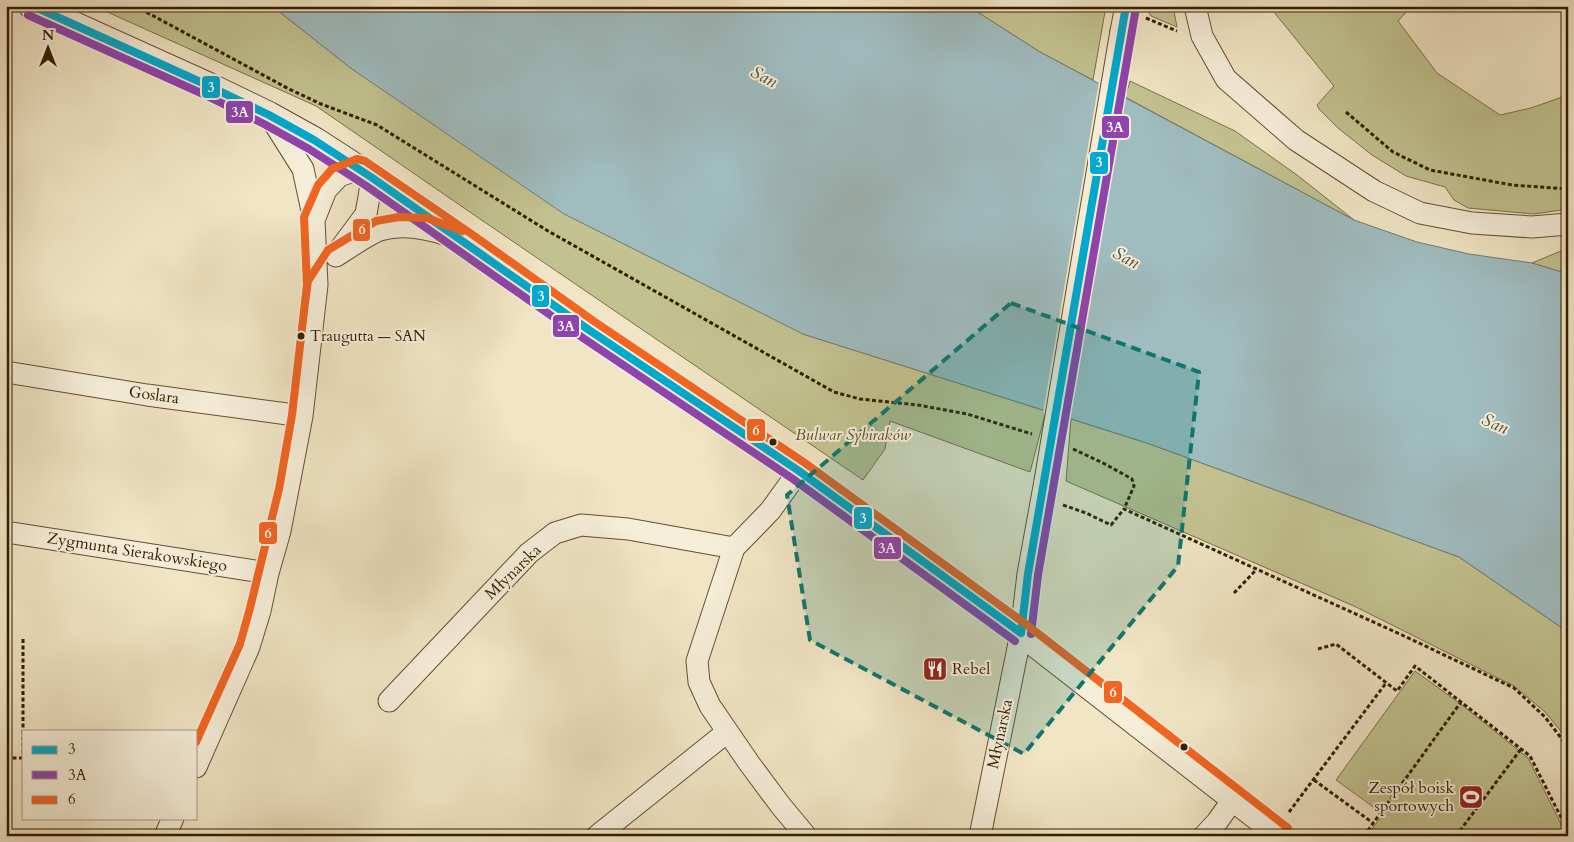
<svg xmlns="http://www.w3.org/2000/svg" width="1574" height="842" font-family="Cardo,serif">
<style>
.green{fill:#c2c290;stroke:#7a7048}
.water{fill:#9fbcbf;stroke:#737c73}
.pier{fill:#f1e5c5}
.lines{fill:none;stroke-linecap:round;stroke-linejoin:round}
.minor-casing{stroke:#624f32;stroke-width:23}
.tertiary-casing{stroke:#624f32;stroke-width:28}
.path{stroke:#321d01;stroke-width:3;stroke-dasharray:4 2.5;stroke-linecap:butt}
.minor{stroke:#f6eed9;stroke-width:21}
.tertiary{stroke:#f6eed9;stroke-width:26}
.minor-bridge-casing{stroke:#624f32;stroke-width:23;stroke-linecap:butt}
.minor-bridge{stroke:#f6eed9;stroke-width:21}
.bus-1-casing{stroke:#f6eed9;stroke-width:11}
.bus-2-casing{stroke:#f6eed9;stroke-width:11}
.bus-3-casing{stroke:#f6eed9;stroke-width:11}
.bus-1{stroke:#00a9ce;stroke-width:8}
.bus-2{stroke:#8e44ad;stroke-width:8}
.bus-3{stroke:#f26522;stroke-width:8}
.marked{fill:#0f766e;fill-opacity:0.2;stroke:#0f766e;stroke-width:4;stroke-dasharray:10 6;stroke-linejoin:round}
.bus-dot{fill:#321d01;stroke:#f6eed9;stroke-width:2}
.labels{text-anchor:middle;dominant-baseline:central;stroke-width:4;stroke-linejoin:round;paint-order:stroke}
.bus-label{font-size:15px;fill:#321d01;stroke:#f6eed9;text-anchor:start}
.street-label{font-size:16px;fill:#321d01;stroke:#f6eed9}
.park-label{font-size:16px;font-style:italic;fill:#5d4f2c;stroke:#f6eed9}
.poi-label{font-size:16px;fill:#321d01;stroke:#f6eed9;text-anchor:start}
.water-label{font-size:18px;font-style:italic;fill:#534d3a;stroke:#f6eed9}
.line-badge{stroke:#f6eed9;stroke-width:2}
.badge-label{font-size:14px;text-anchor:middle;font-weight:bold;fill:#fff}
</style>
<rect width="100%" height="100%" fill="#f1e5c5"/>
<filter id="stains"><feTurbulence type="fractalNoise" baseFrequency=".004" numOctaves="4"/><feColorMatrix values="0 0 0 0 .2 0 0 0 0 .09 0 0 0 0 .02 0 0 0 .5 -.17"/></filter>
<radialGradient id="worn" r=".72"><stop offset=".6" stop-color="#630" stop-opacity="0"/><stop offset="1" stop-color="#630" stop-opacity=".3"/></radialGradient>
<path class="green" d="M94,6H272L352,69L803,334L1046,411L1030,472L890,421L885,449L863,480L480,219L316,106Z
M968,6H1106L1093,80L1040,52Z
M1145,6H1173L1177,27L1151,16Z
M1269,6H1412L1398,21L1437,73L1500,115L1531,108L1568,95V209L1534,214L1468,208L1454,200L1445,187L1406,176L1372,155L1338,128L1319,109L1317,105L1334,86Z
M1130,81L1235,131L1297,175L1354,220L1125,97Z
M1568,248V274L1532,263Z
M1071,419L1147,443L1459,557L1568,632V740L1545,712L1514,686L1356,607L1066,481Z
M1415,671L1462,705L1528,758L1567,836H1367L1383,814L1336,780Z"/>
<path class="water" d="M272,6H968L1040,52L1354,220L1417,242L1469,254L1532,263L1568,274V632L1459,557L1147,443L803,334L564,214L352,69Z"/>
<path class="pier" d="M1099,81L1124,94L1068,420L1043,413Z"/>
<g class="lines">
<defs>
<path id="minor" d="M1195,6L1202,36L1226,79L1296,140L1374,191L1420,213L1472,223L1532,227L1568,224
M1121,31L1126,6
M314,220L326,190L339,176L359,169
M340,249L366,214L370,191L371,177
M336,256C347,249 369,234 380,230C403,223 426,228 447,235
M6,372L147,395L302,416
M799,471L770,511L734,548L697,661L699,682L710,706L749,763L781,806L806,836
M6,532L268,573
M389,701L529,553L555,533L581,525L628,529L734,548
M196,767L249,647L260,611L268,573L280,531L302,416L317,285L314,220L303,169L269,115
M165,836L173,818
M597,836L727,732
M980,836L1021,633L1028,574L1045,481
M1204,836L1217,822L1234,798"/>
<path id="tertiary" d="M32,6L207,85L269,115L314,140L371,177L589,330L799,471L1021,633L1282,836"/>
</defs>
<use href="#minor" class="minor-casing"/>
<use href="#tertiary" class="tertiary-casing"/>
<path class="path" d="M135,6L289,89L321,104L377,125L548,231L834,392L860,399L918,405L967,414L1032,434
M1146,18L1177,31
M1346,112L1393,152L1430,170L1512,185L1568,189
M1073,449L1103,463L1132,479L1134,486L1124,509
M1063,505L1086,513L1111,525L1124,509L1402,635L1514,688L1545,717L1568,747
M1234,593L1256,570
M23,639V758
M1318,649L1336,644L1397,691L1415,666L1530,756L1568,831
M6,758H23
M1314,780L1373,823
M1289,812L1386,683
M1364,836L1461,702
M1456,836L1521,749"/>
<use href="#minor" class="minor"/>
<use href="#tertiary" class="tertiary"/>
<defs>
<path id="minor-bridge" d="M1045,481L1121,31"/>
</defs>
<use href="#minor-bridge" class="minor-bridge-casing"/>
<use href="#minor-bridge" class="minor-bridge"/>
<defs>
<path id="bus-1" d="M33,6L207,85L269,115L314,140L371,177L589,330L799,471L1021,633
M1021,633L1028,574L1126,6"/>
<path id="bus-2" d="M28,15L203,94L264,124L309,149L365,185L583,338L793,479L1015,641
M1031,634L1038,575L1136,8"/>
<path id="bus-3" d="M304,310L308,281L328,250L376,221L399,217L427,218L462,231
M196,742L240,644L250,608L279,489L292,415L307,285L304,217L318,185L332,169L357,159L365,161L473,235L595,322L805,463L1027,625L1288,828"/>
</defs>
<use href="#bus-1" class="bus-1-casing"/>
<use href="#bus-2" class="bus-2-casing"/>
<use href="#bus-3" class="bus-3-casing"/>
<use href="#bus-1" class="bus-1"/>
<use href="#bus-2" class="bus-2"/>
<use href="#bus-3" class="bus-3"/>
</g>
<path class="marked" d="M1011,303L1199,372L1178,566L1024,754L810,640L787,495Z"/>
<defs>
<symbol id="restaurant-square" viewBox="-11 -11 22 22"><rect x="-9" y="-9" width="18" height="18" rx="4" fill="#8f2418" stroke="#f6eed9"/><path d="M-5-6h1v4h1v-4h1v4h1v-4h1v5L-1.5 .5V6h-2V.5L-5-1ZM5-6V6H3V1.5H1.5Q1.5-4 5-6Z" fill="#fff"/></symbol>
<symbol id="stadium-square" viewBox="-11 -11 22 22"><rect x="-9" y="-9" width="18" height="18" rx="4" fill="#8f2418" stroke="#f6eed9"/><path d="M0-5a6.5 5 0 1 0 0 10a6.5 5 0 1 0 0-10ZM-3.5-1.8h7v3.6h-7Z" fill="#fff"/></symbol>
</defs>
<g fill-rule="evenodd">
<use href="#restaurant-square" x="921" y="655" width="28" height="28"/>
<use href="#stadium-square" x="1457" y="783" width="28" height="28"/>
</g>
<g class="bus-dot">
<circle cx="301" cy="336" r="4.5"/>
<circle cx="773" cy="442" r="4.5"/>
<circle cx="1184" cy="747" r="4.5"/>
</g>
<g class="labels">
<g class="bus-label">
<text x="310" y="336">Traugutta — SAN</text>
</g>
<g class="street-label">
<text transform="translate(154 395) rotate(8)">Goslara</text>
<text transform="translate(137 552) rotate(9)">Zygmunta Sierakowskiego</text>
<text transform="translate(513 572) rotate(-44)">Młynarska</text>
<text transform="translate(1000 734) rotate(-78)">Młynarska</text>
</g>
<g class="park-label">
<text x="853" y="435">Bulwar Sybiraków</text>
</g>
<g class="poi-label">
<text x="952" y="669">Rebel</text>
<text x="1454" y="788" text-anchor="end">Zespół boisk<tspan x="1454" dy="18">sportowych</tspan></text>
</g>
<g class="water-label">
<text transform="translate(764 77) rotate(27)">San</text>
<text transform="translate(1126 258) rotate(27)">San</text>
<text transform="translate(1495 424) rotate(23)">San</text>
</g>
</g>
<g class="line-badge">
<rect x="201" y="75" width="20" height="24" rx="5" fill="#00a9ce"/>
<rect x="225" y="100" width="29" height="24" rx="5" fill="#8e44ad"/>
<rect x="1101" y="115" width="29" height="24" rx="5" fill="#8e44ad"/>
<rect x="1089" y="151" width="20" height="24" rx="5" fill="#00a9ce"/>
<rect x="352" y="218" width="19" height="24" rx="5" fill="#f26522"/>
<rect x="531" y="284" width="19" height="24" rx="5" fill="#00a9ce"/>
<rect x="552" y="314" width="28" height="24" rx="5" fill="#8e44ad"/>
<rect x="746" y="418" width="20" height="24" rx="5" fill="#f26522"/>
<rect x="853" y="506" width="20" height="24" rx="5" fill="#00a9ce"/>
<rect x="258" y="521" width="20" height="24" rx="5" fill="#f26522"/>
<rect x="873" y="536" width="29" height="24" rx="5" fill="#8e44ad"/>
<rect x="1103" y="680" width="20" height="24" rx="5" fill="#f26522"/>
</g>
<g class="badge-label">
<text x="211" y="92">3</text>
<text x="240" y="117">3A</text>
<text x="1115" y="132">3A</text>
<text x="1099" y="167">3</text>
<text x="362" y="234">6</text>
<text x="541" y="301">3</text>
<text x="566" y="331">3A</text>
<text x="756" y="435">6</text>
<text x="863" y="523">3</text>
<text x="268" y="538">6</text>
<text x="887" y="553">3A</text>
<text x="1113" y="697">6</text>
</g>
<rect width="1574" height="842" fill="none" stroke="#f1e5c5" stroke-width="25"/>
<rect x="8" y="8" width="1559" height="827" fill="none" stroke="#321d01" stroke-width="2.5"/>
<rect x="12" y="12" width="1549" height="817" fill="none" stroke="#321d01"/>
<rect x="22" y="730" width="175" height="90" fill="#f6eed9" stroke="#a89a83"/>
<rect x="32" y="746" width="25" height="8" fill="#00a9ce" stroke="#a89a83"/>
<text x="68" y="754" font-size="15" fill="#321d01">3</text>
<rect x="32" y="771" width="25" height="8" fill="#8e44ad" stroke="#a89a83"/>
<text x="68" y="780" font-size="15" fill="#321d01">3A</text>
<rect x="32" y="796" width="25" height="8" fill="#f26522" stroke="#a89a83"/>
<text x="68" y="804" font-size="15" fill="#321d01">6</text>
<g transform="translate(48 48)" stroke="#f6eed9" stroke-width="4" paint-order="stroke">
<path d="M0-4L9 19L0 12L-9 19Z" fill="#321d01"/>
<text y="-8" font-size="14" font-weight="bold" text-anchor="middle" fill="#321d01">N</text>
</g>
<rect width="100%" height="100%" filter="url(#stains)"/>
<rect width="100%" height="100%" fill="url(#worn)"/>
</svg>
